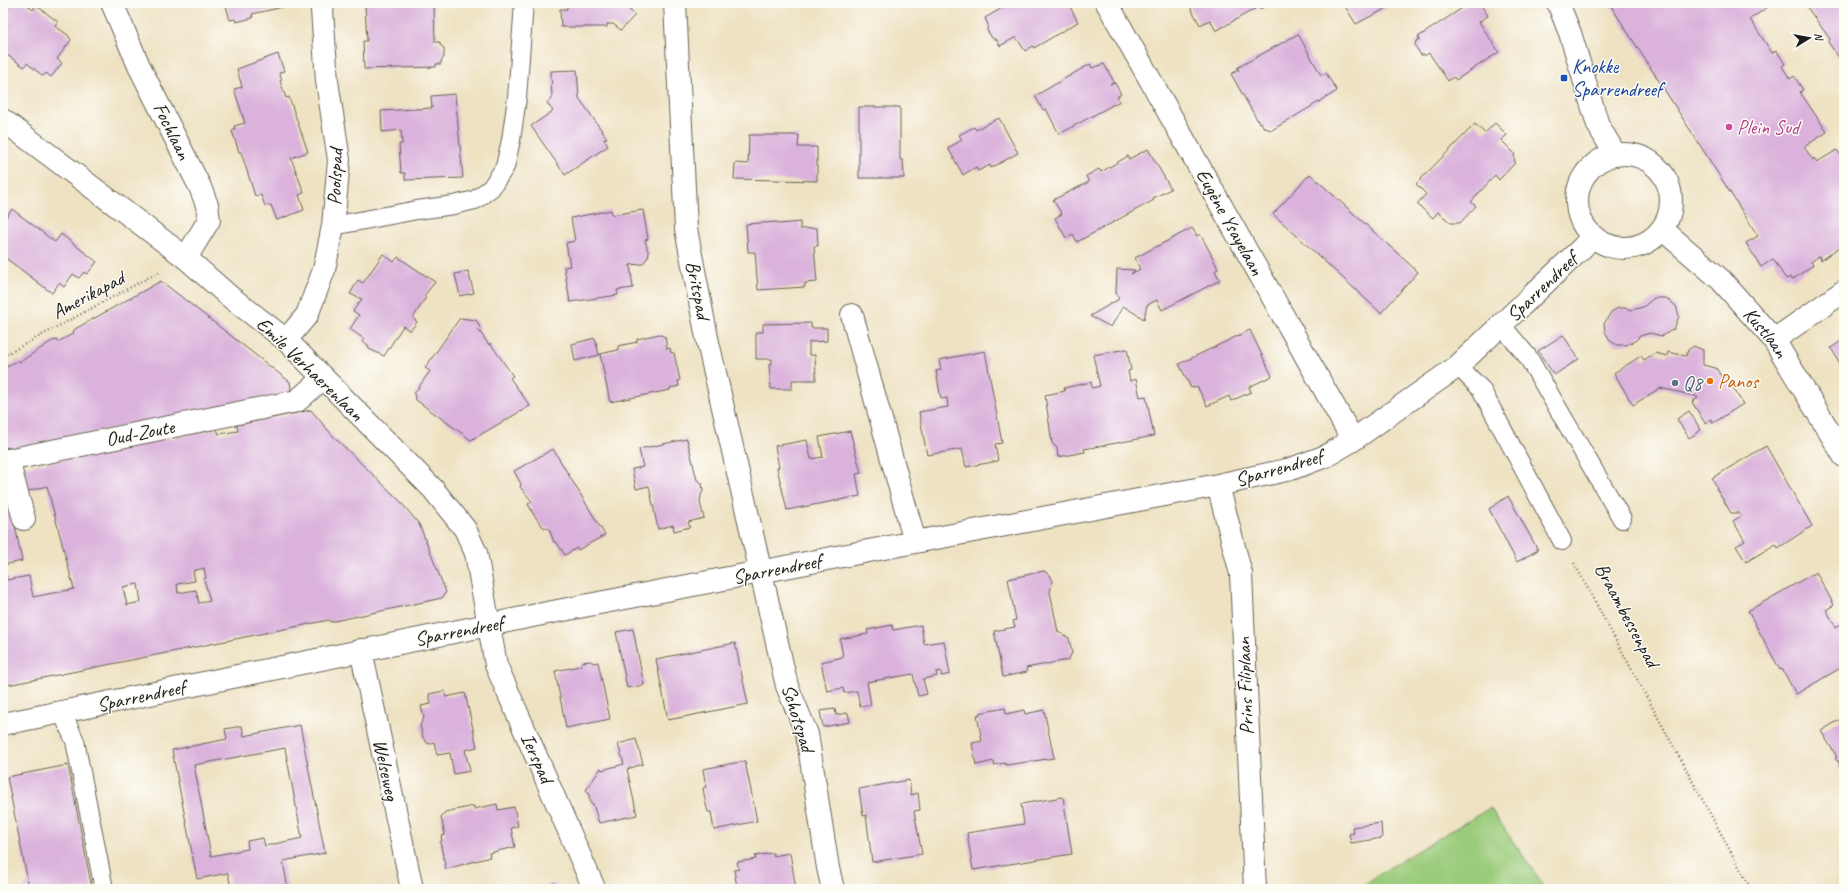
<svg xmlns="http://www.w3.org/2000/svg" width="1847" height="892" font-family="Caveat,sans-serif">
<style>
.green{fill:#9bcc7b;stroke:#5c744c}
.building{fill:#dab2dc;fill-rule:evenodd}
.lines{fill:none;stroke-linecap:round;stroke-linejoin:round}
.service-casing{stroke:#666156;stroke-width:20}
.minor-casing{stroke:#666156;stroke-width:24}
.tertiary-casing{stroke:#666156;stroke-width:24}
.path{stroke:#666156;stroke-width:2.5;stroke-dasharray:1 3;stroke-linecap:butt}
.service{stroke:#fff;stroke-width:18}
.minor{stroke:#fff;stroke-width:22}
.tertiary{stroke:#fff;stroke-width:22}
.transit-dot{fill:#1a4fb4;stroke:#fdfcf7;stroke-width:1.5}
.hotel-dot{fill:#d1479c;stroke:#fdfcf7;stroke-width:1.5}
.food-dot{fill:#e8710a;stroke:#fdfcf7;stroke-width:1.5}
.service-dot{fill:#5c6f8a;stroke:#fdfcf7;stroke-width:1.5}
.labels{text-anchor:middle;dominant-baseline:central;stroke-width:3;stroke-linejoin:round;paint-order:stroke}
.transit-label{font-size:20px;fill:#164399;stroke:#fdfcf7;text-anchor:start}
.hotel-label{font-size:20px;fill:#b23c85;stroke:#fdfcf7;text-anchor:start}
.street-label{font-size:20px;fill:#1c1c1c;stroke:#fdfcf7}
.food-label{font-size:20px;fill:#c56008;stroke:#fdfcf7;text-anchor:start}
.service-label{font-size:20px;fill:#4e5e75;stroke:#fdfcf7;text-anchor:start}
</style>
<rect width="100%" height="100%" fill="#fdfcf7"/>
<filter id="ink" filterUnits="userSpaceOnUse"><feTurbulence type="fractalNoise" baseFrequency=".025" numOctaves="2"/><feDisplacementMap in="SourceGraphic" scale="8" xChannelSelector="R" yChannelSelector="G"/><feConvolveMatrix kernelMatrix="1 2 1 2 8 2 1 2 1" color-interpolation-filters="sRGB"/></filter>
<filter id="wash" filterUnits="userSpaceOnUse"><feTurbulence type="fractalNoise" baseFrequency=".012" numOctaves="4" result="noise"/><feDisplacementMap in="SourceGraphic" scale="16" xChannelSelector="R" yChannelSelector="G"/><feGaussianBlur stdDeviation="0.9" result="paint"/><feColorMatrix in="noise" values="0 0 0 0 0 0 0 0 0 0 0 0 0 0 0 0 0 1.4 0 .05"/><feComposite in="paint" operator="in"/></filter>
<g filter="url(#wash)">
<rect width="100%" height="100%" fill="#eee2c2"/>
<path class="green" d="M1490,808L1546,889H1357L1398,862Z"/>
<g id="blocks">
<path class="building" d="M12,3H25L33,10L36,5L58,22L55,26L68,35L71,40L57,59L62,63L51,77L46,73L43,76L27,63L24,67L3,52L5,47L3,46V14Z
M231,3H295L296,4L252,14L253,18L236,22L235,19L230,20L226,6L231,5Z
M363,3H434L435,42H440V45L444,48V57L441,61V64H436V67L364,69L363,41H367L365,5H363Z
M628,3V9L635,15L621,30L613,24H607V27H561L560,9H567V4Z
M787,3H821V4L787,5Z
M1011,3H1068L1078,22L1034,48L1033,46L1025,51L1016,37L1000,46L997,40L992,38L987,30L988,25L985,18Z
M1188,3H1267L1268,5L1260,9L1258,7L1216,31L1210,20L1200,25Z
M1343,3H1390L1387,8L1356,24Z
M1470,3H1480L1488,16L1479,22L1499,52L1456,80L1454,77L1448,81L1429,53L1426,55H1421L1415,46L1416,41L1420,39L1418,37Z
M1609,3H1774L1750,19L1772,53L1776,50L1785,64L1782,66L1790,79L1794,76L1803,90L1800,92L1827,132L1804,147L1813,160L1814,158L1817,162L1837,150L1844,160V244L1821,260L1819,256L1811,262L1813,265L1792,280L1790,277L1786,279L1773,259L1761,267L1746,243L1758,236Z
M1804,3H1844V65L1828,42L1830,39Z
M1298,34L1321,75L1326,73L1337,91L1272,130L1264,128L1261,122L1259,123L1231,74L1239,70L1237,68Z
M278,54L284,71L279,73L282,80L280,81L286,98L289,97L308,152L291,158L304,193L299,195L304,210L277,220L271,205L265,206L261,195L255,196L241,152H239L232,131L235,130L234,126L245,123L234,89L242,87L237,69Z
M1090,64L1092,68L1104,64L1114,82L1110,84L1115,83L1121,94L1117,97L1120,101L1059,134L1046,109L1043,110L1035,96Z
M577,70L579,98L607,138L604,139L608,146L565,175L531,126L553,111L547,103L552,99L551,71Z
M455,94L463,178L405,180V173H401L399,144H402L401,130L382,132L381,111L432,108L431,96Z
M859,107H900V160H903L904,178H859Z
M999,118L1018,153L991,168L990,165L978,171L976,167L963,175L948,148L962,140L959,135L974,127L976,130Z
M1495,123L1507,135L1501,140L1514,153L1515,163L1499,180L1495,175L1471,202L1476,206L1460,223H1451L1438,212L1433,218L1417,204L1426,194L1416,184L1475,124L1485,133Z
M749,135H799L798,147H817V181L734,179L735,163L748,164Z
M1148,149L1171,189L1153,198L1154,200L1077,242L1073,234L1066,238L1055,218L1062,214L1053,200L1089,182L1086,176L1099,169L1101,172L1128,156L1129,159Z
M1310,174L1418,272L1381,313L1273,214Z
M12,209L55,242L61,234L97,262L87,274L84,272L79,278L73,274L64,287L59,283L52,293L3,256V221Z
M611,210L612,215L643,210L648,239L645,240L649,255L643,264L630,265L633,288L617,290L618,295L570,302L564,267L570,266L566,243L575,241L571,218Z
M778,222V224L800,222V229L817,228L818,246H814L817,282L805,283V287L758,290L755,252H748L746,224Z
M1192,228L1197,236L1200,234L1210,252L1218,269L1215,271L1220,280L1162,310L1157,300L1147,305L1144,319L1123,306L1111,327L1090,316L1119,299L1116,293L1117,269L1135,270L1131,274L1140,269L1135,258Z
M383,254L394,262L398,257L435,282L424,296L426,297L413,318L417,322L410,331L403,326L384,356L369,349L368,345L362,341L364,339L350,329L359,315L353,311L362,299L350,294L358,280L363,283Z
M468,271L474,293L460,296L455,274Z
M161,281L290,382L291,389L289,393L15,448L3,447V369L19,360L20,362L52,341L57,340L58,342L74,333L73,331L75,329Z
M1654,298H1666L1676,306L1679,316L1674,329L1662,336L1650,333L1640,336L1635,341L1626,345H1617L1609,340L1605,331L1604,324L1611,312L1618,308H1625L1632,310L1643,307Z
M460,318L476,320L480,327L478,329L489,345L490,343L513,376L510,378L530,406L471,440L416,400L414,394L430,371L425,368Z
M811,323V328H827V341L809,342V355H815L816,380H792V389H771L769,364L772,365V359H756V332H763V324Z
M1250,330L1272,376L1249,387L1251,392L1231,401L1229,396L1207,406L1197,386L1191,388L1179,364Z
M659,334L665,337L667,349L670,348L671,353H674L680,380L678,381L679,386L670,388V390L610,402L600,354L618,350V346L637,342V339Z
M1563,335L1579,359L1554,375L1538,351Z
M595,338L599,355L575,361L572,344Z
M1844,339V370L1831,348Z
M1694,346L1703,350V365L1716,368L1723,379L1726,376L1743,404L1713,423L1711,419L1705,423L1692,402L1698,398L1696,396L1660,388L1633,405L1614,373L1641,356L1644,360L1655,353L1667,356L1668,352L1686,356L1688,350Z
M1127,349L1131,370L1128,371L1130,381L1136,379L1140,397L1146,396L1154,436L1084,449L1085,452L1058,457L1057,448L1052,443L1045,395L1065,391L1064,388L1091,382L1092,388L1100,386L1093,355Z
M985,351L1002,443L995,444L998,461L966,467L962,449L927,455L919,412L948,407L947,398L941,399L936,371L941,370L939,360Z
M311,410L333,436L400,501L419,524L446,592L442,598L330,622L329,620L3,686V574H6L7,580L29,576L33,597L74,589L47,486L25,492L20,468L217,429L219,434L238,431L237,425ZM204,568L206,578L204,579L210,601L199,603L196,590L178,593L177,584L195,581L193,571ZM138,584L141,602L127,605L123,587Z
M1689,411L1701,430L1689,438L1677,419Z
M850,431L861,473L856,474L860,496L787,510L777,468L779,467L775,446L807,440L811,459L823,457L819,437Z
M687,439L697,480L702,483L703,491L701,495L700,503L704,518L688,522L690,527L674,531L673,525L658,529L649,486L636,489L632,469L643,467L639,449Z
M1766,446L1812,526L1778,548L1776,544L1746,562L1736,546L1745,541L1733,521L1741,516L1739,513H1731L1716,488L1717,487L1712,478Z
M553,449L605,535L578,550L577,548L565,555L557,543L554,542L549,529L543,527L534,515L528,504L532,502L531,500L520,487L521,484L514,471Z
M3,477L15,525L22,561L3,565Z
M1508,496L1538,550L1517,562L1489,509Z
M1044,571L1050,575L1053,581L1050,592L1058,632L1069,638L1072,653L1068,660L1026,668L1027,672L1003,677L994,631L1015,627L1013,621L1016,620L1008,579Z
M1816,572L1834,605L1826,610L1836,627L1844,622V666L1796,694L1782,669L1780,670L1748,611Z
M892,625L893,630L921,625L924,644L944,641L950,674L941,676V671L936,672L937,676L923,679L927,694L918,696L913,674L867,682L871,705L860,707L857,691L844,693L843,688L827,691L821,662L843,657L840,639L868,634L867,630Z
M633,629L644,685L627,688L616,632Z
M735,643L748,704L668,720L656,659Z
M590,661L594,663L598,662L610,719L566,728L555,671L580,666L582,662Z
M444,691L446,697L465,693L477,747L465,750L470,771L454,774L450,753L437,755L434,742L428,744L423,738L420,725L424,718L421,706L431,704L429,694Z
M1005,708L1006,714L1024,710L1025,714L1044,710L1054,758L1006,765L1005,763L994,765V761L976,765L972,743L982,741L977,715H980L979,713Z
M835,709L836,715L848,713L850,722L823,727L820,711Z
M1844,717V773L1839,766L1840,760L1838,762L1835,758L1837,757L1821,731Z
M300,725L325,853L283,861L288,889H231L228,873L197,879L172,750L227,739L225,729L242,726L244,736ZM285,748L302,838L265,846L263,838L247,841L248,849L211,856L194,765Z
M636,739L643,764L627,769L637,815L599,823L593,804H591L588,792L586,790L601,768L602,770L624,764L618,744Z
M745,761L757,821L714,830L711,812H708L705,800L703,788L706,787L703,769Z
M68,765L92,889H23L28,882L7,777Z
M909,780L911,795L918,793L920,810L914,811L922,854L872,862L866,815L863,816L859,789Z
M1063,797L1072,854L973,870L967,833L1024,824L1021,804Z
M497,804L498,810L514,807L518,826L511,828L515,847L489,853L490,857L446,869L440,842L442,841L441,836L445,835L441,817L445,812L474,806V809Z
M1381,823L1382,838L1351,843L1349,834L1354,833L1352,827Z
M773,853V856L790,853L796,889H741V887H737L734,870L739,869L737,862L756,859L755,856Z
M554,883L557,889H539Z"/>
</g>
</g>
<g filter="url(#ink)">
<use href="#blocks" fill-opacity="0" stroke="#666156" stroke-width="1"/>
<g class="lines">
<defs>
<path id="service" d="M333,226L417,210L454,205L475,200L491,188L505,167L511,140L517,98L524,3
M1502,326L1528,357L1622,519
M1458,366L1481,389L1562,541
M62,712L75,741L104,889"/>
<path id="minor" d="M112,3L139,66L200,187L207,205L209,220L186,258
M675,3L686,229L707,338L787,686L807,734L828,868L833,889
M1107,3L1353,440
M3,120L186,258L229,296L286,340L433,489L465,529L476,553L496,665L594,888
M852,315L915,542
M286,340L307,315L324,270L333,226L339,160L327,81L322,10L324,3
M1774,340L1844,291
M1218,485L1241,574L1255,889
M24,519L8,460L297,401L323,378
M361,650L412,889
M3,724L537,615L915,542L1218,485L1291,469L1326,456L1353,440L1458,366L1583,247L1592,236"/>
<g id="tertiary">
<path d="M1558,3L1570,33L1598,125L1615,154"/>
<circle cx="1624" cy="201" r="47"/>
<path id="s1" d="M1662,229L1721,280L1774,340L1844,456"/>
</g>
</defs>
<use href="#service" class="service-casing"/>
<use href="#minor" class="minor-casing"/>
<use href="#tertiary" class="tertiary-casing"/>
<path class="path" d="M3,356L159,272
M1574,563L1751,889"/>
<use href="#service" class="service"/>
<use href="#minor" class="minor"/>
<use href="#tertiary" class="tertiary"/>
</g>
</g>
<rect class="transit-dot" x="1560" y="74" width="8" height="8" rx="2"/>
<circle class="hotel-dot" cx="1729" cy="127" r="4"/>
<circle class="food-dot" cx="1710" cy="381" r="4"/>
<circle class="service-dot" cx="1675" cy="383" r="4"/>
<g class="labels">
<g class="transit-label">
<text x="1572" y="66">Knokke<tspan x="1572" dy="23">Sparrendreef</tspan></text>
</g>
<g class="hotel-label">
<text x="1737" y="127">Plein Sud</text>
</g>
<g class="street-label">
<text transform="translate(172 131) rotate(64)">Fochlaan</text>
<text transform="translate(335 177) rotate(-88)">Poolspad</text>
<text transform="translate(1230 222) rotate(61)">Eugène Ysayelaan</text>
<text transform="translate(1542 287) rotate(-44)">Sparrendreef</text>
<text transform="translate(698 290) rotate(79)">Britspad</text>
<text transform="translate(88 295) rotate(-28)">Amerikapad</text>
<text stroke="none"><textPath href="#s1" startOffset="147">Kustlaan</textPath></text>
<text transform="translate(310 369) rotate(44)">Emile Verhaerenlaan</text>
<text transform="translate(140 433) rotate(-11)">Oud-Zoute</text>
<text transform="translate(1279 468) rotate(-16)">Sparrendreef</text>
<text transform="translate(777 569) rotate(-11)">Sparrendreef</text>
<text transform="translate(1627 615) rotate(62)">Braambessenpad</text>
<text transform="translate(459 631) rotate(-11)">Sparrendreef</text>
<text transform="translate(1245 686) rotate(-92)">Prins Filiplaan</text>
<text transform="translate(141 696) rotate(-12)">Sparrendreef</text>
<text transform="translate(798 718) rotate(73)">Schotspad</text>
<text transform="translate(537 758) rotate(66)">Ierspad</text>
<text transform="translate(386 770) rotate(78)">Welseweg</text>
</g>
<g class="food-label">
<text x="1718" y="381">Panos</text>
</g>
<g class="service-label">
<text x="1683" y="383">Q8</text>
</g>
</g>
<rect width="1847" height="892" fill="none" stroke="#fdfcf7" stroke-width="16"/>
<g transform="translate(1809 38) rotate(79)" stroke="#fdfcf7" stroke-width="3" paint-order="stroke">
<path d="M0-3L7 15L0 10L-7 15Z" fill="#1c1c1c"/>
<text y="-6" font-size="11" font-weight="bold" text-anchor="middle" fill="#1c1c1c">N</text>
</g>
</svg>
